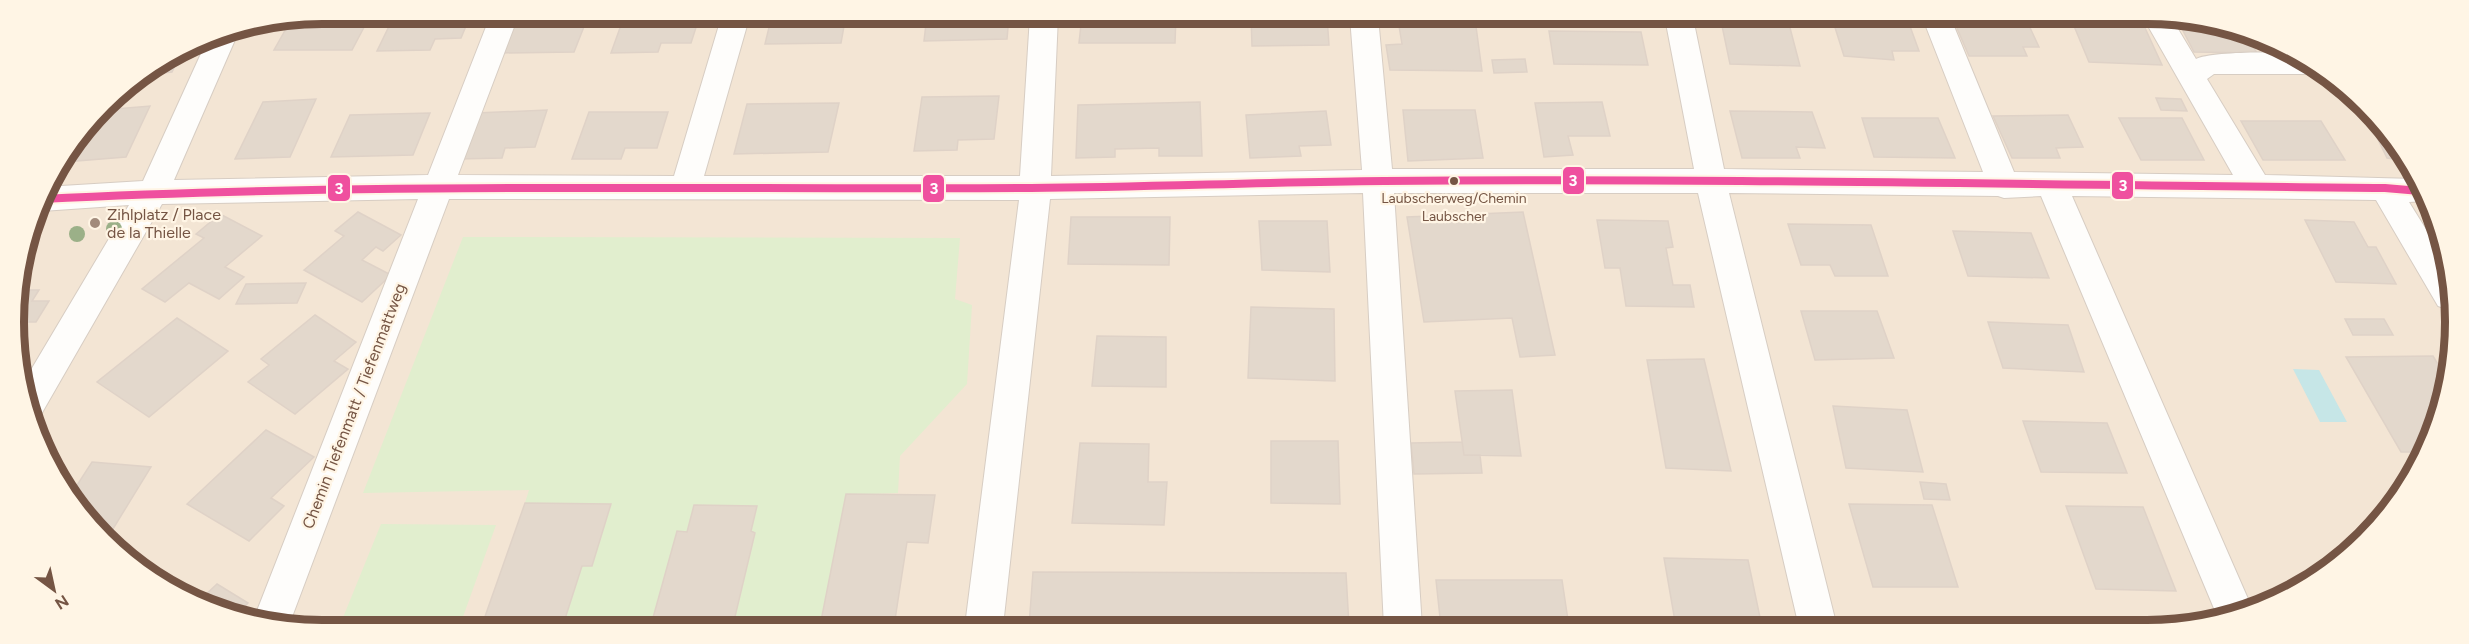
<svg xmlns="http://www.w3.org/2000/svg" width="2469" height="644" font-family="Figtree,sans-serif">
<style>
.residential{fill:#f3e5d4}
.green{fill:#e1eece}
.water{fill:#c6e6e7}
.building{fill:#e3d8cc;stroke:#dfd2c7;stroke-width:1.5}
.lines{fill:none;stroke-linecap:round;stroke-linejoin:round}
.minor-casing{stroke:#d7cdc3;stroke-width:2}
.minor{fill:#fefdfb;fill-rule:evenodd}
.bus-1-casing{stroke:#fff5e5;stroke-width:12}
.bus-1{stroke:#ef509f;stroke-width:8}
.tree{fill:#9bb088}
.bus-dot{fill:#755544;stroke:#fff5e5;stroke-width:2}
.poi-dot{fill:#a28b7c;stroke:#fff5e5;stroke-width:2}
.labels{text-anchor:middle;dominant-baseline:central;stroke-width:4.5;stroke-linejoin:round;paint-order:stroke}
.bus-label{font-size:14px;fill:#755544;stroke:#fff5e5}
.poi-label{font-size:16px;fill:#755544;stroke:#fff5e5;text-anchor:start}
.street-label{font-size:16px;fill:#755544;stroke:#fff5e5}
.rim{fill:none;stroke:#755544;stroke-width:8}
.line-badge{stroke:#fff5e5;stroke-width:2}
.badge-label{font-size:16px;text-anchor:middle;font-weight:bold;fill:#fff}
</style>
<rect width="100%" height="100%" fill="#f6f0e5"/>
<path class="residential" d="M322,14L2207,19L2318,65L2403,150L2449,261L2450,382L2424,459L2365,540L2283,599L2187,628L262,625L167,589L77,510L24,402L14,301L45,185L118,90L204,37Z"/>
<path class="green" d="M463,237L960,238L955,299L972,305L967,384L900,456L898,493L846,495L820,626L733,625L755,534L751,531L757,506L687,532H677L651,625H563L582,566L525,503L529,490L363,493Z
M381,524L496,525L460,625H340Z"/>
<path class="water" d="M2293,369L2319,370L2347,422H2320Z"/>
<path class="building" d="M322,14H371L352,50H274L291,20Z
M395,14H471L461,38L435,39L430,50L377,51Z
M536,14H589L574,52L500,53L516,15Z
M625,14L700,15L691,43H661L658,52L611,53Z
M772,15H846L841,43L765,44Z
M927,15L1009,16L1007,39L924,41Z
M1082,16H1176L1175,43H1079Z
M1251,16L1327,17L1329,45L1252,46Z
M1832,18H1907L1919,51H1892L1894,60L1844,56Z
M1475,19L1482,71L1390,70L1386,45L1402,44L1398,20Z
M1953,19H2026L2039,47H2023L2027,56H1969Z
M2177,19H2207L2247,36L2257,53L2194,52Z
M1721,21L1789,24L1800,66L1730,64Z
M2074,26L2145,28L2162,65L2089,62Z
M1549,31L1641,32L1648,65L1554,64Z
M182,51L172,72L143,75Z
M1525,59L1527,72L1494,73L1492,60Z
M999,96L994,139L958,140L957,150L914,151L922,97Z
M2156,98L2181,99L2187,111L2161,110Z
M316,99L290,157L235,159L263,102Z
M1200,102L1202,156H1159V148L1115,149V157L1076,158L1078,105Z
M1602,102L1610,136H1568L1573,155L1544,157L1535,103Z
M839,103L828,152L734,154L747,104Z
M150,106L126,157L63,162L103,110Z
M547,110L535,147L505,148L502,158L459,159L476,113Z
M1403,110H1475L1483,158L1408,161Z
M1326,111L1331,145L1299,146L1301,156L1250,158L1246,115Z
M1730,111L1812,112L1825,148L1796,147L1800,158H1742Z
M589,112H668L657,148H625L621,159H572Z
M430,113L413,155L331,157L350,115Z
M2068,115L2083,147L2056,148L2060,158H2012L1993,116Z
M1862,118H1938L1955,158L1874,157Z
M2119,118H2182L2204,160H2141Z
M2241,121H2321L2345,160H2263Z
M2371,125H2378L2403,150L2408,161L2387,158Z
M358,212L401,235L383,251L376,247L362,260L391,275L362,302L304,270L344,236L335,231Z
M1523,212L1555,355L1520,357L1512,318L1424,322L1407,217Z
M220,214L262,236L225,267L244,277L219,299L189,283L165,302L142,289L204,238L196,234Z
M1071,217H1170L1169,265L1068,264Z
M1597,220L1668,221L1673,247L1666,248L1673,285H1690L1694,307L1626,306L1620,268H1605Z
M2305,220L2354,222L2368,247H2376L2396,284L2336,282Z
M1259,221H1327L1330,272L1262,270Z
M1788,224L1871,225L1888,276H1835L1830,265H1801Z
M1953,231L2031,233L2049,278L1968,276Z
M306,283L297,303L236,304L246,284Z
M17,290H39L32,301H49L36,322H27L18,337L14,301Z
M1251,307L1334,309L1335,381L1248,378Z
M1801,311H1877L1894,358L1815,360Z
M315,315L356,342L334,361L348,369L295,414L248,382L269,365L261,359Z
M177,318L228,351L149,417L97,382Z
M2345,319H2384L2393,335H2353Z
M1988,322L2068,325L2084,372L2003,368Z
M1097,336L1166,337V387L1092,386Z
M2433,356L2449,383L2426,452H2401L2346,357Z
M1704,359L1731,471L1666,468L1647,360Z
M1512,390L1521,456L1464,455L1455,391Z
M1833,406L1907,410L1923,472L1846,468Z
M2023,421L2107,423L2127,473L2041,472Z
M266,430L314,457L271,498L284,506L249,541L187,504Z
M1271,441H1338L1340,504L1271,503Z
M1462,442L1464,455H1480L1482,473L1414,474L1411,443Z
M1080,443L1149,444L1148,482H1167L1164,525L1072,523Z
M92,462L151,467L108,537L77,510L70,496Z
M1920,482L1946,484L1950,500L1924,499Z
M846,494L935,495L928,543L907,542L894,626H820Z
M525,503L611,504L592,566H582L563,625H482Z
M1849,504L1932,505L1958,587H1873Z
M694,505L757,506L751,531L755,533L733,625H651L677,531L687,532Z
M2066,506L2143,507L2176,591L2096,589Z
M1664,558L1748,560L1762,627H1676Z
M1033,572L1346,573L1349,626H1029Z
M1436,580H1562L1569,627H1441Z
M217,584L248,603L237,615L199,601Z"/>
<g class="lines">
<defs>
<path id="minor" d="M491,14H519L458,175L674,176L722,15H750L704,176H1020L1030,16H1058L1051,176L1362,170L1350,17H1378L1392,169H1694L1665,18H1693L1724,169L1983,172L1923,19H1951L2014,172L2233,175L2144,19H2172L2196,59C2208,52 2275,51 2290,54C2302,56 2316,63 2324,71L2314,74H2214L2207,79L2265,175L2415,179L2425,201L2409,202L2450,268V310L2438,306L2376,200L2072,196L2252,608L2218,618L2041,196L2004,198L1998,196L1729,193L1837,627H1799L1698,193H1394L1422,627H1384L1363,193L1050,199L1003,626H965L1019,200L449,199L289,625H262L253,621L418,199L162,204L39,418L33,421L24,402L22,385L129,205L42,211L39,210L45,187L143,181L209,36L237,30L238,33L174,180L428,175Z"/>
</defs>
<use href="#minor" class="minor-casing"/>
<use href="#minor" class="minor"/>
<defs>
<path id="bus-1" d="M42,199C372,182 701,190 1031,188C1149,187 1266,182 1384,181C1718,178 2051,185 2385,188L2420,191"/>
</defs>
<use href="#bus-1" class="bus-1-casing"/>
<use href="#bus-1" class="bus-1"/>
</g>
<g class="tree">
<circle cx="114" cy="229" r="8"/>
<circle cx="77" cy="234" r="8"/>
</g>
<circle class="bus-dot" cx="1454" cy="181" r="5"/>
<circle class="poi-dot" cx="95" cy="223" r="6"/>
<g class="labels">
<g class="bus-label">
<text x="1454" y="198">Laubscherweg/Chemin<tspan x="1454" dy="18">Laubscher</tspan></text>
</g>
<g class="poi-label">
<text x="107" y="214">Zihlplatz / Place<tspan x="107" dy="18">de la Thielle</tspan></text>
</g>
<g class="street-label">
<text transform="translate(354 406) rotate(-69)">Chemin Tiefenmatt / Tiefenmattweg</text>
</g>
</g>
<path d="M0 0H2469V644H0ZM322 24H2147A298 298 0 0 1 2445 322V322A298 298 0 0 1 2147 620H322A298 298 0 0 1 24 322V322A298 298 0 0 1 322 24Z" fill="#fff5e5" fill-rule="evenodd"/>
<path class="rim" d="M322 24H2147A298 298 0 0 1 2445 322V322A298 298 0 0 1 2147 620H322A298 298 0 0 1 24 322V322A298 298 0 0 1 322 24Z"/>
<g class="line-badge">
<rect x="1562" y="166" width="23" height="29" rx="6" fill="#ef509f"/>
<rect x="2111" y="171" width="23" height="29" rx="6" fill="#ef509f"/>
<rect x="327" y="174" width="24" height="28" rx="6" fill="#ef509f"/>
<rect x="922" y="174" width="23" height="29" rx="6" fill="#ef509f"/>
</g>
<g class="badge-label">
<text x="1573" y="186">3</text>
<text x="2123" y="191">3</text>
<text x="339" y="194">3</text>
<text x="934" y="194">3</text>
</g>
<g transform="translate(54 590) rotate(147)" stroke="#fff5e5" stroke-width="4.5" paint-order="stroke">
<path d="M0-4.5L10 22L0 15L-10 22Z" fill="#755544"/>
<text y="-9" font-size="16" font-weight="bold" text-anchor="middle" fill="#755544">N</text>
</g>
</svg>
